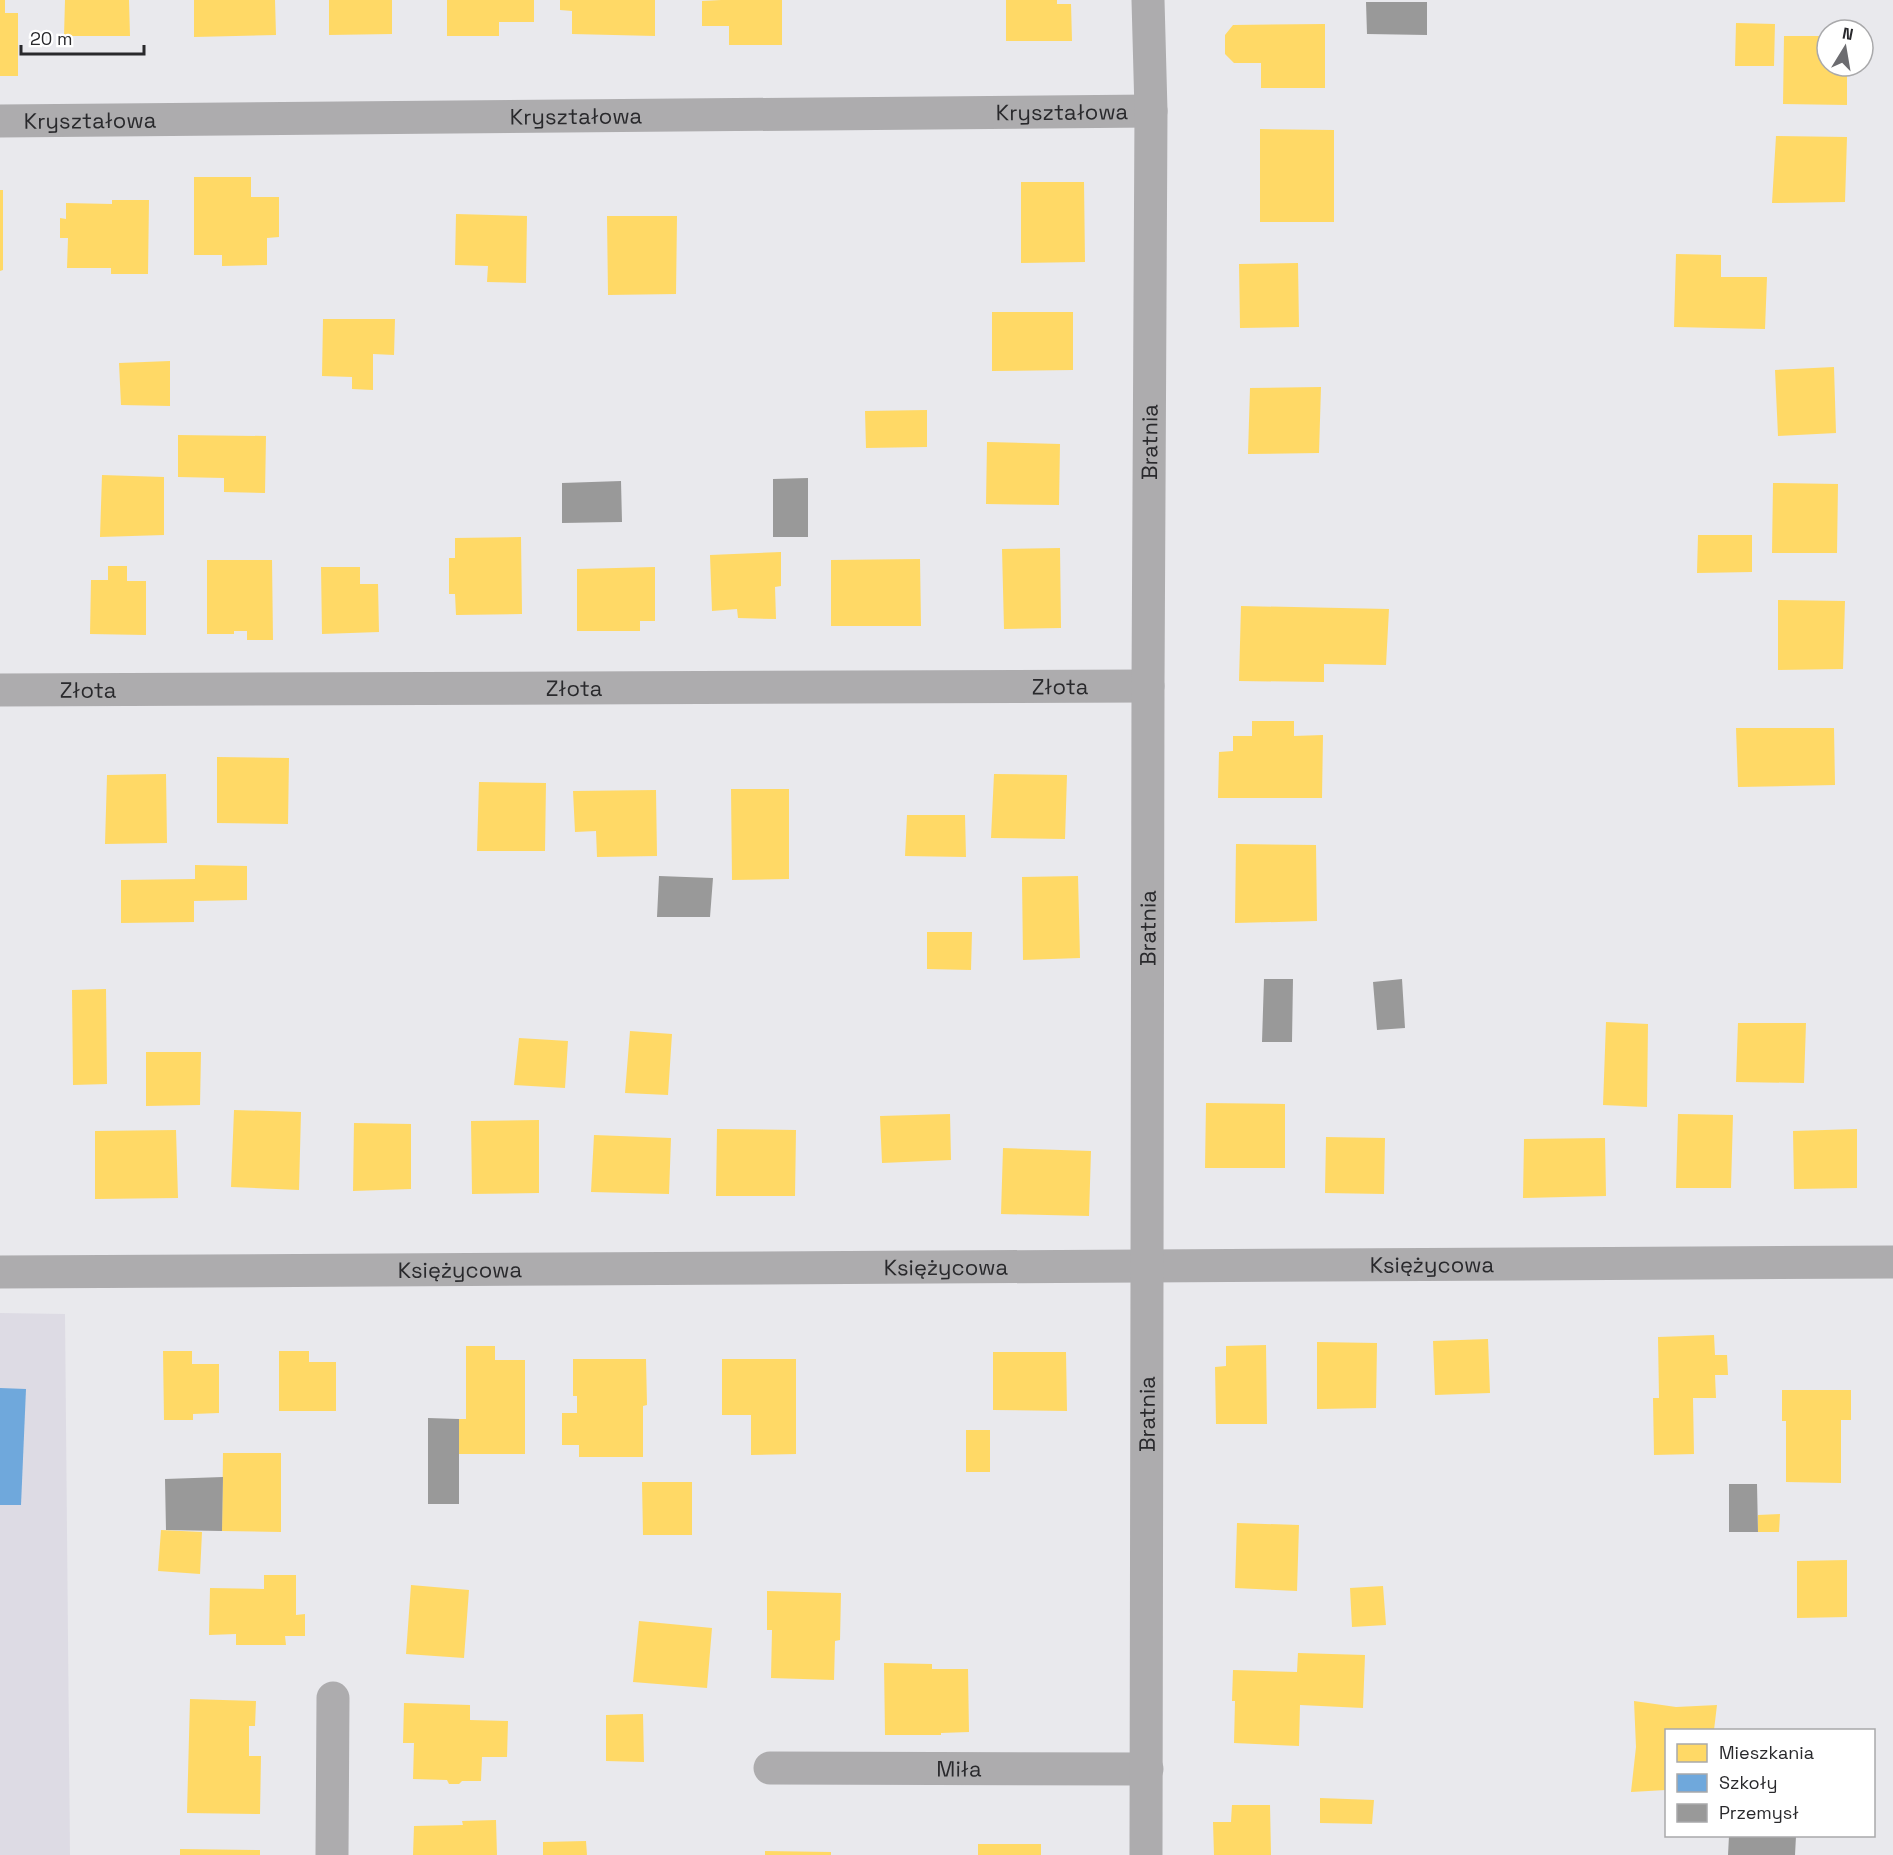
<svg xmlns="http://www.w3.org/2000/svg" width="1893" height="1855" font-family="'Space Grotesk',sans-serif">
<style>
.built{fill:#dddbe4}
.homes{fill:#ffd966}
.schools{fill:#6fa8dc}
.industry{fill:#999}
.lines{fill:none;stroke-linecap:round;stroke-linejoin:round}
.street{stroke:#adacae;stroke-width:33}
.labels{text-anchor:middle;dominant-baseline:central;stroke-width:6;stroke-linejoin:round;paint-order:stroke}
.street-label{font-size:22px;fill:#29292c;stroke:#fff}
</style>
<rect width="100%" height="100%" fill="#e9e9ed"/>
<path class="built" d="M0,1313L65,1314L70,1855H0Z"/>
<path class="homes" d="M0,0H5V13H18V76H0Z
M65,0H129L130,36H64Z
M194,0H275L276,35L194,37Z
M329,0H392V34L329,35Z
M447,0H534V22H499V36H447Z
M560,0H655V36L572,34V11L560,10Z
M721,0H782V45H729V26H702V1Z
M1006,0H1057V4H1071L1072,41H1006Z
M1736,23L1775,24L1774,66H1735Z
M1325,24V88H1261V63H1234L1225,54V35L1233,25Z
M1784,36H1827V66H1847V105L1783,104Z
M1260,129L1334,130V222H1260Z
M1776,136L1847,137L1845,202L1772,203Z
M194,177H251V197H279V237L267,238V265L222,266V255H194Z
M1021,182H1084L1085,262L1021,263Z
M0,190H3V270L0,271Z
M112,200H149L148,274H111V268H67L68,238H60V218L66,219V203L112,204Z
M456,214L527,216L526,283L487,282L488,266L455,265Z
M607,216H677L676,294L608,295Z
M1676,254L1721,255V277H1767L1765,329L1674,327Z
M1298,263L1299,327L1240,328L1239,264Z
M992,312H1073V370L992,371Z
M323,319H395L394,355L373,354V390L352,389V377L322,376Z
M170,361V406L121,405L119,363Z
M1834,367L1836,433L1778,436L1775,370Z
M1321,387L1319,453L1248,454L1250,388Z
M927,410V447L866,448L865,411Z
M178,435L266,436L265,493L224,492V478L178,477Z
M987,442L1060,444L1059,505L986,504Z
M102,475L164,477V535L100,537Z
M1773,483L1838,484L1837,553H1772Z
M1698,535H1752V572L1697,573Z
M521,537L522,614L456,615L455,594H449V558H455V538Z
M1060,548L1061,628L1004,629L1002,549Z
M781,552V586L775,587L776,619L738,618L737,609L712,611L710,555Z
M920,559L921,626H831V560Z
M207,560H272L273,640H247V631H234V634H207Z
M108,566H127V581H146V635L90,634L91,580H108Z
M321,567H360V584H378L379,632L322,634Z
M655,567V621H640V631H577V569Z
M1778,600L1845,601L1843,669L1778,670Z
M1241,606L1389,609L1386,665L1324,664V682L1239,681Z
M1252,721H1294V736L1323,735L1322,798H1218L1219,752L1233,751V736H1252Z
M1736,728H1834L1835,785L1738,787Z
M217,757L289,758L288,824L217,823Z
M166,774L167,843L105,844L107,775Z
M994,774L1067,775L1065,839L991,838Z
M479,782L546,783L545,851H477Z
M731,789H789V879L732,880Z
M656,790L657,856L597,857L596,831L575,832L573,791Z
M907,815H965L966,857L905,856Z
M1236,844L1316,845L1317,921L1235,923Z
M195,865L247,866V900L194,901V922L121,923V880L195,879Z
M1078,876L1080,958L1023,960L1022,877Z
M927,932H972L971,970L927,969Z
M106,989L107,1084L73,1085L72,990Z
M1606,1022L1648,1024L1647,1107L1603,1105Z
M1738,1023H1806L1804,1083L1736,1082Z
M630,1031L672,1034L668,1095L625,1093Z
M519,1038L568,1041L565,1088L514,1085Z
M146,1052H201L200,1105L146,1106Z
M1206,1103L1285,1104V1168H1205Z
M234,1110L301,1112L299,1190L231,1187Z
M950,1114L951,1160L882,1163L880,1116Z
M1678,1114L1733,1115L1731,1188H1676Z
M539,1120V1193L472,1194L471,1121Z
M354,1123L411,1124V1189L353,1191Z
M717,1129L796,1130L795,1196H716Z
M1857,1129V1188L1794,1189L1793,1131Z
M176,1130L178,1198L95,1199V1131Z
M594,1135L671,1138L669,1194L591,1192Z
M1326,1137L1385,1138L1384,1194L1325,1193Z
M1605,1138L1606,1196L1523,1198L1524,1139Z
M1003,1148L1091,1151L1089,1216L1001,1214Z
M1714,1335L1715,1355H1727L1728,1375H1715L1716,1398H1693L1694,1454L1654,1455L1653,1398H1659L1658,1337Z
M1488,1339L1490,1393L1435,1395L1433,1341Z
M1317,1342L1377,1343L1376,1408L1317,1409Z
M1266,1345L1267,1424H1216L1215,1367L1226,1366V1346Z
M466,1346H495V1360H525V1454H459V1419H466Z
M163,1351H192V1364H219V1413L193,1414V1420H164Z
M279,1351H309V1362H336V1411H279Z
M993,1352H1066L1067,1411L993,1410Z
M573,1359H646L647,1405L643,1406V1457H579V1445H562V1413H577V1396H573Z
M722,1359H796V1454L751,1455V1415H722Z
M1782,1390H1851V1420H1841V1483L1786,1482V1421H1782Z
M966,1430H990V1472H966Z
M223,1453H281V1532L222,1531Z
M642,1482H692V1535H643Z
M1780,1514L1779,1532H1758V1515Z
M1237,1523L1299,1525L1297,1591L1235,1588Z
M161,1530L202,1532L200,1574L158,1571Z
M1847,1560V1617L1797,1618V1561Z
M264,1575H296V1615L305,1614V1636H285L286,1645H236V1634L209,1635L210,1588L264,1589Z
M411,1585L469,1590L464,1658L406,1654Z
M1383,1586L1386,1625L1352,1627L1350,1588Z
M767,1591L841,1593L840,1640L835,1641L834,1680L771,1678L772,1630H767Z
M639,1621L712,1628L707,1688L633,1682Z
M1298,1653L1365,1655L1363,1708L1300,1705L1299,1746L1234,1743L1235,1701H1232L1233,1670L1297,1672Z
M884,1663L932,1664V1669H968L969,1732L941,1733V1735H885Z
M190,1699L256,1701L255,1726H249V1756H261L260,1814L187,1813Z
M1634,1701L1676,1707L1717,1705L1714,1730H1666V1790L1631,1792L1636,1747Z
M404,1703L470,1705V1720L508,1721L507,1757H482L481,1781H462L459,1784H449L447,1780L413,1779L414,1743H403Z
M643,1714L644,1762L606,1761V1715Z
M1320,1798L1374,1800L1372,1824L1320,1823Z
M1232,1805H1270L1271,1855H1214L1213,1822H1231Z
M496,1820L497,1855H413L414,1826L463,1825L462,1821Z
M586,1841L587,1855H543V1842Z
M978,1844H1041V1855H978Z
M180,1849L260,1850V1855H180Z
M765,1851L831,1852V1855H765Z"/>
<path class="schools" d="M0,1388L26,1389L21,1505H0Z"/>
<path class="industry" d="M1366,2H1427V35L1367,34Z
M808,478V537H773V479Z
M621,481L622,522L562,523V483Z
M659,876L713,878L710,917H657Z
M1264,979H1293L1292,1042H1262Z
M1402,979L1405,1028L1377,1030L1373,982Z
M428,1418L459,1419V1504H428Z
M223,1477L222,1531L166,1530L165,1479Z
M1729,1484H1757L1758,1532H1729Z
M1729,1836H1796L1795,1855H1728Z"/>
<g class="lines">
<g class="street">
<path id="s1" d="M0,121L1151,111"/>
<path id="s2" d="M0,690L1148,686"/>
<path id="s3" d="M0,1272L1893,1262"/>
<path id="s4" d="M770,1768L1147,1769"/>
<path d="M332,1855L333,1698"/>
<path id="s5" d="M1146,1855L1148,686L1151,111L1148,0"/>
</g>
</g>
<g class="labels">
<g class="street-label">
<text stroke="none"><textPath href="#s1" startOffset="1062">Kryształowa</textPath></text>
<text stroke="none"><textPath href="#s1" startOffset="576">Kryształowa</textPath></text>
<text stroke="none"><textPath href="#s1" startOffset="90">Kryształowa</textPath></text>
<text stroke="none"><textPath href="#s5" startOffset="1413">Bratnia</textPath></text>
<text stroke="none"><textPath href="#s2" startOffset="1060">Złota</textPath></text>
<text stroke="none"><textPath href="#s2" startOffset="574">Złota</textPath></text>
<text stroke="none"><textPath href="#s2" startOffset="88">Złota</textPath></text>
<text stroke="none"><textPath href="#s5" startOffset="927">Bratnia</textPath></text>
<text stroke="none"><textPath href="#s3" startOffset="1432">Księżycowa</textPath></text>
<text stroke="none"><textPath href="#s3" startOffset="946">Księżycowa</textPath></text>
<text stroke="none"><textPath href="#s3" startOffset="460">Księżycowa</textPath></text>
<text stroke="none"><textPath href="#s5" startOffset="441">Bratnia</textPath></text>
<text stroke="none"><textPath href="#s4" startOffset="189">Miła</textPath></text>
</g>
</g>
<rect x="1665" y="1729" width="210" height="108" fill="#ffffff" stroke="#a9a9ab" stroke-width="1.5"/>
<rect x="1677" y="1744" width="30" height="18" fill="#ffd966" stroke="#a9a9ab" stroke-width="1.5"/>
<text x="1719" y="1759" font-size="18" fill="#29292c">Mieszkania</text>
<rect x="1677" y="1774" width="30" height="18" fill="#6fa8dc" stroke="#a9a9ab" stroke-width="1.5"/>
<text x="1719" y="1789" font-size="18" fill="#29292c">Szkoły</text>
<rect x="1677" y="1804" width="30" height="18" fill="#999999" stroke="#a9a9ab" stroke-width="1.5"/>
<text x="1719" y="1819" font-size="18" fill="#29292c">Przemysł</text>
<g transform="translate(1845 48) rotate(11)"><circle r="28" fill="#ffffff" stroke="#a9a9ab" stroke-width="1.5"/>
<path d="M0-4.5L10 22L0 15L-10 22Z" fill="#6c6c70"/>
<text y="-9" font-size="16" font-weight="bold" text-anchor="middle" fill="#29292c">N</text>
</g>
<path d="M21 45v9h123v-9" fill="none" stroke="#29292c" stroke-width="3"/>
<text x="30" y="45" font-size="18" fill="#29292c" stroke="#ffffff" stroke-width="4.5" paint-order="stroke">20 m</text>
</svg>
